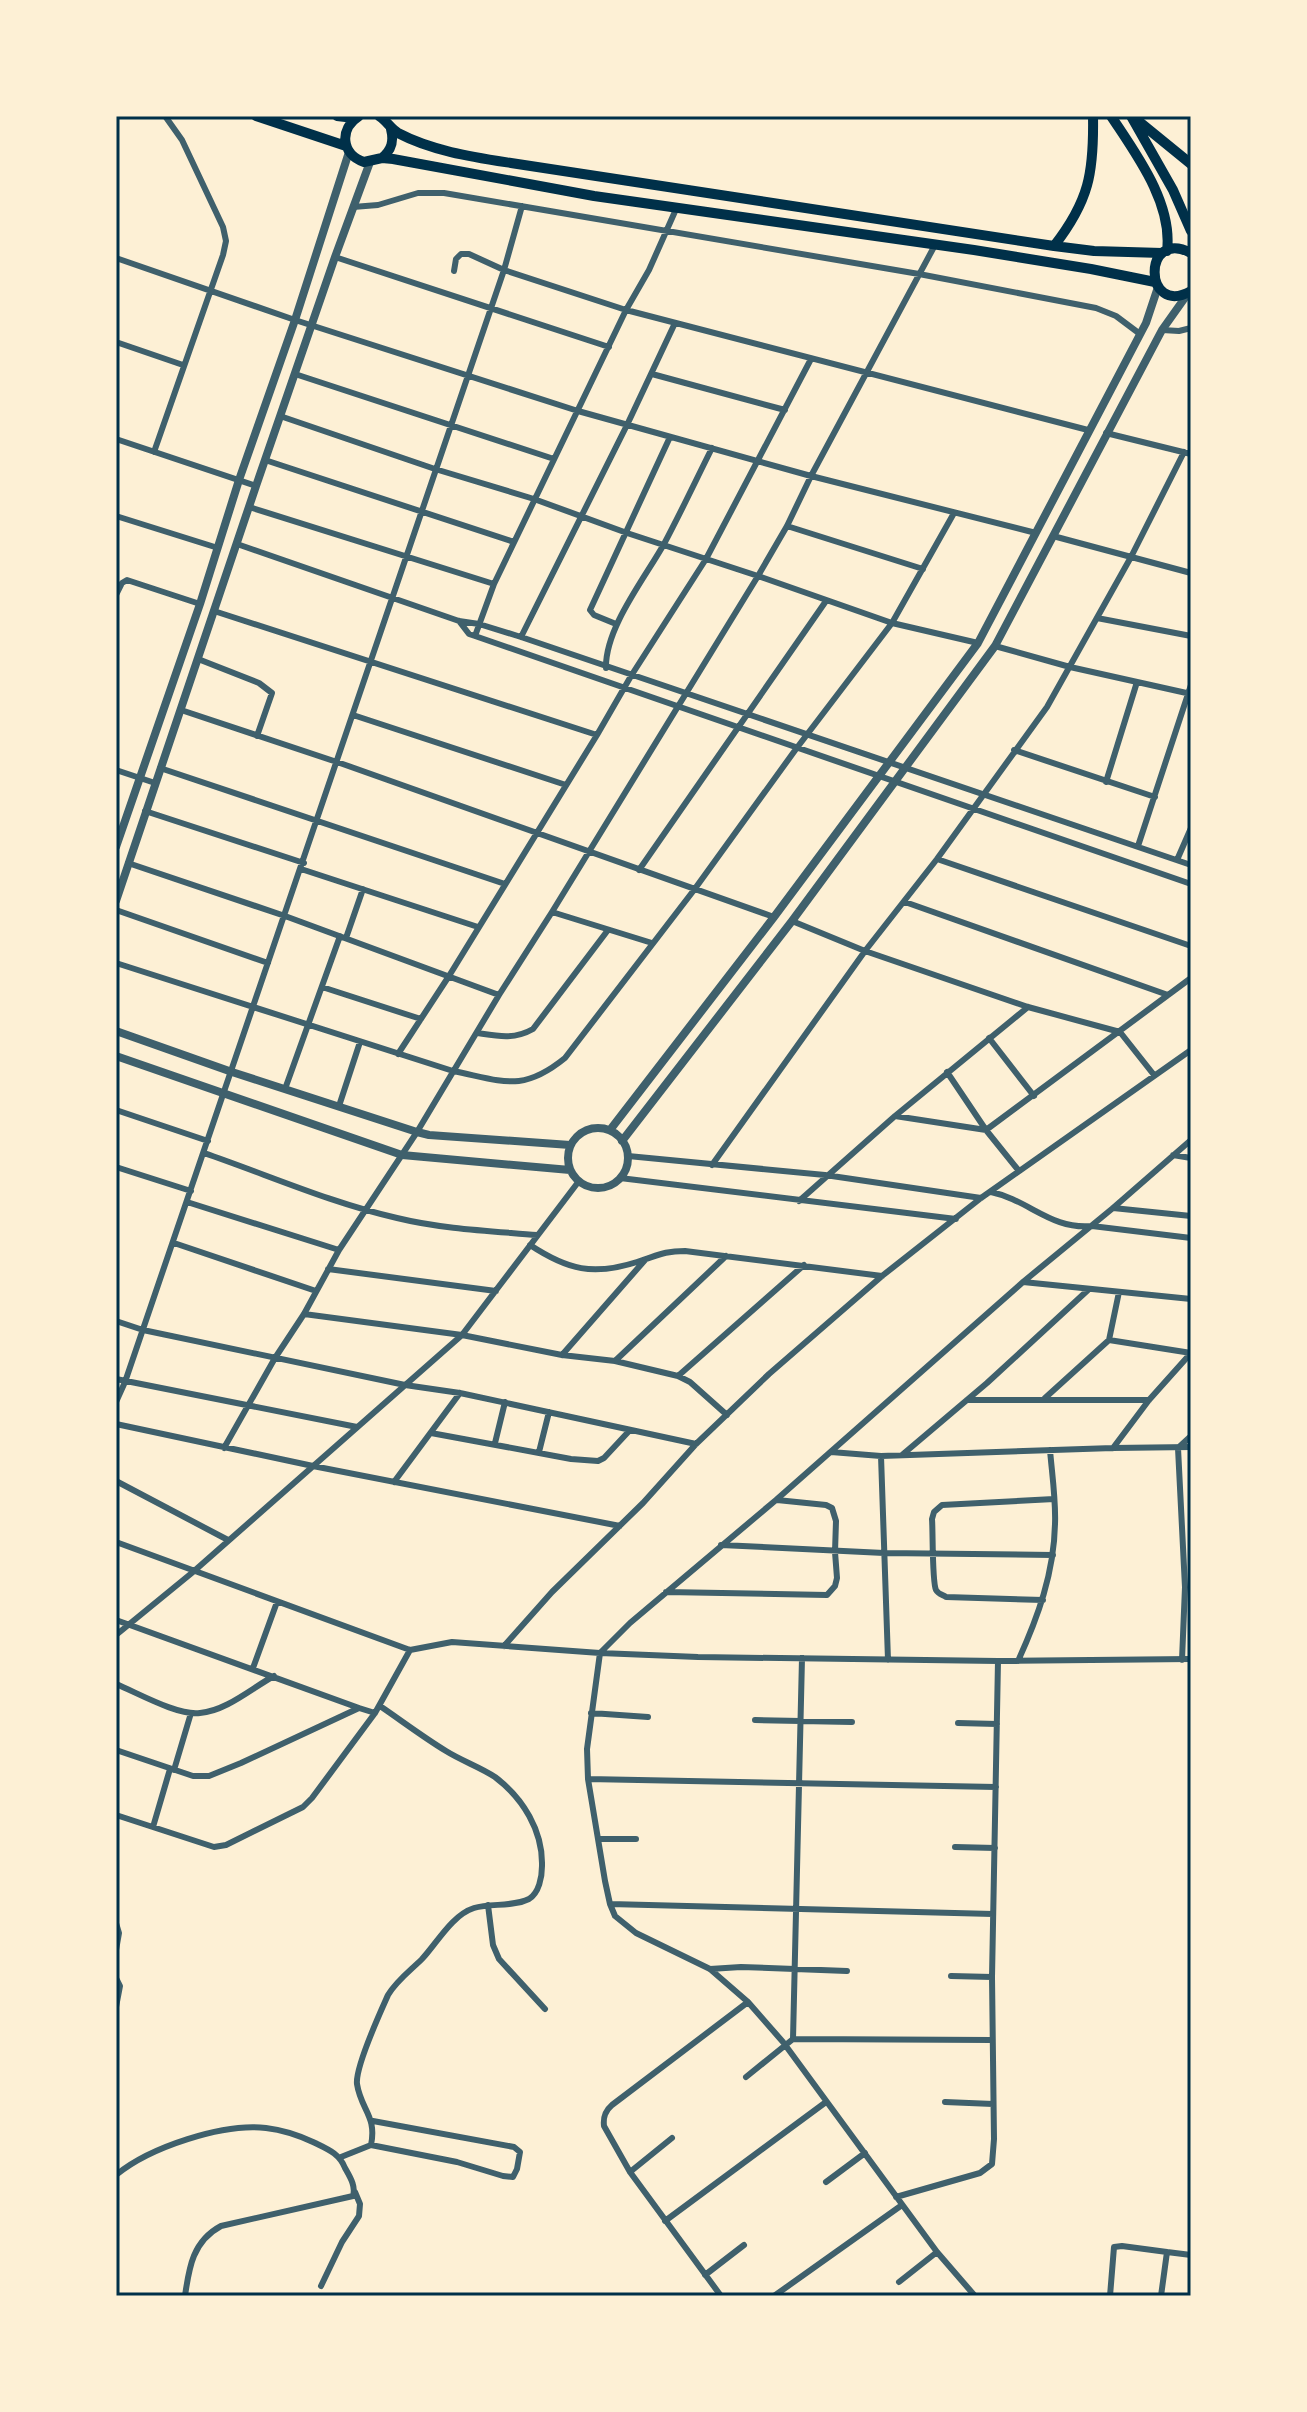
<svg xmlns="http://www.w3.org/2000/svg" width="1307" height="2412" font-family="'Titillium Web',sans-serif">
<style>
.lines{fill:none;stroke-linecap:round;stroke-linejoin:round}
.minor{stroke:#3f606c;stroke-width:6}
.tertiary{stroke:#3f606c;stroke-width:8}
.primary{stroke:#003049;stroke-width:10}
.neatline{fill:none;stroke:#003049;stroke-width:3}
</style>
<rect width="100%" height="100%" fill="#fdf0d5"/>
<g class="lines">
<path class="minor" d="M353,207L378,205L418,193H444L919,274L1096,308L1116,316L1140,334
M335,257L609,347
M116,258L295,320L578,411L811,476L1036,533
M454,271L456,259L461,254H469L504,270L626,310L1088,430
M1162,330L1179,331L1191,328
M116,342L183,365
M295,374L554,459
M652,374L785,410
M280,416L435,469L534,499L627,533L758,576L892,623L978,643
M1106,433L1191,454
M116,439L256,486
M154,452L223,255L226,241L223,227L182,140L165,116
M265,460L514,542
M249,507L494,584
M116,516L218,548
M787,526L923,569
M1053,536L1191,573
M237,544L459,621L479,624L521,637L1191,865
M116,595L122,583L127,580L200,604
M214,611L597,735
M1097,618L1191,636
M459,621L469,634L475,636L1191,884
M616,624L594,615L590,610L670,437
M475,636L494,584L626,310L649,270L677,207
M521,637L627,425L675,323
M995,646L1070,667L1191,694
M198,659L259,683L272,693L257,736
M606,668C605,628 645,578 664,544C681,512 696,480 712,448
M181,710L337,762L774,917
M353,715L566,785
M1014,750L1155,797
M160,768L505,884
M116,770L155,783
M1106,782L1137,682
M145,811L304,863
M1138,846L1191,685
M937,859L1191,946
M1177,860L1191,828
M128,863L285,916L499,995
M301,869L478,927
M639,870L826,601
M905,902L1168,995
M116,910L268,963
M552,912L652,943
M792,921L865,951L1028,1007L1120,1032L1154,1075
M346,938L363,889
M116,963L453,1071C503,1081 522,1093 565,1058L694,890L796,749L892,623L954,513
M322,987L421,1019
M477,1033C497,1036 514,1040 533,1029L608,930
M989,1038L1034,1096
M398,1054L449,976L597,735L631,676L706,559L811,359
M947,1072L986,1130L1019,1171
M285,1089L340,936
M339,1106L360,1042
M116,1110L208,1141
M895,1116L986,1130L1191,978
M204,1153C268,1175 331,1203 397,1218C442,1229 490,1231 537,1235
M1173,1155L1191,1158
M628,1156L825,1175L981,1198
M712,1165L865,951L937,859L1047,707L1131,557L1184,452
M116,1167L191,1191
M620,1178L956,1219
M991,1192C1029,1200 1051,1230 1092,1226L1191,1238
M799,1201L895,1116L1028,1007
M187,1202L339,1250
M1113,1208L1191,1216
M174,1243L316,1291
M530,1245C568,1270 593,1276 637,1262C657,1256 663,1251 685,1251L882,1276
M328,1269L496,1291
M1023,1282L1191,1299
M304,1314L462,1335L562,1355L615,1361L678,1376L690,1382L727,1415
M116,1321L143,1330L405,1385L460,1393L696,1444
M1109,1340L1191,1353
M562,1355L645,1260
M615,1361L726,1256
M678,1376L804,1265
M116,1379L357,1427
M1045,1398L1109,1340L1119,1292
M967,1400H1149
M116,1402L125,1382L504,270L522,206
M116,1424L313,1466L620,1526
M431,1433L571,1459L598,1461L604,1458L630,1430
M495,1443L505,1402
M224,1448L275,1358L304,1314L339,1250L417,1132L499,995L552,912L758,576L787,526L811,476L935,245
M1113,1448L1149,1400L1191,1353
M539,1452L549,1412
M831,1452L881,1456L1113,1448L1191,1447
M902,1455L987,1383L1088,1290
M881,1456L888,1660
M116,1481L228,1540
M394,1482L460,1393
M116,1542L410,1650
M721,1545L884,1553L1053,1555
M666,1592L827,1595L835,1586L837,1578L835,1552L836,1521L832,1508L826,1505L777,1500
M1043,1600L946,1597C943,1595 938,1594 936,1590C932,1582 933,1531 932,1519L934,1512L942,1505L1054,1499
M116,1620L359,1708
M116,1635L193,1572L462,1335L579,1181
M504,1646L552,1592L643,1503L696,1444L769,1374L882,1276L981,1198L1191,1050
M410,1650L452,1642L600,1653L698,1657L998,1661L1191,1659
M1182,1660L1185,1587L1178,1448L1191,1436
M1018,1661C1038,1617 1054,1573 1055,1524C1056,1500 1052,1474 1050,1450
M253,1668L277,1602
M116,1684C138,1693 178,1716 200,1713C226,1711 252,1688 274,1676
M591,1713L648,1717
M755,1720L852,1722
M958,1723L997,1724
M116,1750L193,1776H209L241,1763L359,1708L375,1713
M174,1770L191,1713
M588,1779L996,1787
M116,1815L214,1847L226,1845L303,1807L312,1798L375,1713L410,1650
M153,1827L170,1769
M599,1839H636
M955,1847L995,1848
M610,1904L993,1914
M488,1905L493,1945L499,1959L545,2009
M116,1923L119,1933L116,1950
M710,1969L741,1967L847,1971
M951,1976L992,1977
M116,1978L120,1986L116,2007
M793,2039L802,1658
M746,2077L793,2039L992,2040
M945,2102L993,2104
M371,2145C377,2116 361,2110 357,2084C355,2067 380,2013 388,1995C397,1980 410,1971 422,1959C437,1943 452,1915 474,1908C491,1903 513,1907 529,1899C539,1893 542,1877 542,1866C543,1831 523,1798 495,1777C480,1767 462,1761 446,1751C423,1737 402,1721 380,1706
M341,2157L371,2145L457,2162L503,2176L513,2177L517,2169L520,2152L514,2147L373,2121
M630,2172L672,2138
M116,2175C150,2147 223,2123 266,2128C283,2130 298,2135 313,2142C327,2149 339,2153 345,2168C350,2177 356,2186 353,2196L221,2226C193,2241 189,2267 185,2296
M826,2182L865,2153
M896,2197L980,2173L992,2164L994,2139L992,1977L998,1661
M665,2221L826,2102
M705,2275L744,2245
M899,2282L937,2252
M321,2286L342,2242L359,2216L360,2204L355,2192
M721,2296L630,2172L604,2126C603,2117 605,2111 612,2105L748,2002
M774,2296L902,2205
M975,2296L937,2252L783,2042L748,2002L710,1969L636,1933L615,1916L610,1904L605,1881L588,1779L587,1749L600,1653L630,1623L776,1500L1023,1282L1113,1208L1191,1140
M1110,2296L1114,2247L1122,2246L1167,2252
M1161,2296L1167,2252L1191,2255"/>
<path class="tertiary" d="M116,847L200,604L239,480L295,320L349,152
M116,901L256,486L335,257L370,162
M116,1031L232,1072L417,1132L429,1135L570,1145
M116,1056L402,1155L570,1170
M568 1158a30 30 0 1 1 60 0a30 30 0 1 1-60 0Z
M610,1130L774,917L978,643L1146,323L1158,287
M622,1141L792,921L995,646L1162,330L1189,292"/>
<path class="primary" d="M256,116L346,146
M337,116L354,118
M359,116C339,129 341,154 364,162L382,158L393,159L594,196L974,250L1091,269L1155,282
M379,116C387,121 390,128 398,133C432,151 473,157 511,163L1054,246L1094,251L1162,253
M1111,116C1136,154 1173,203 1167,251
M1131,116L1173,190L1191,231
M1137,120L1191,164
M382,158C392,150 394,141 391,129
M1054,246C1089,201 1094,173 1093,116
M1191,253C1142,227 1143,318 1191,291"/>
</g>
<rect width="1307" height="2412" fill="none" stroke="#fdf0d5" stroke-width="236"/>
<rect x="118" y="118" width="1071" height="2176" class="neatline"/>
</svg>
